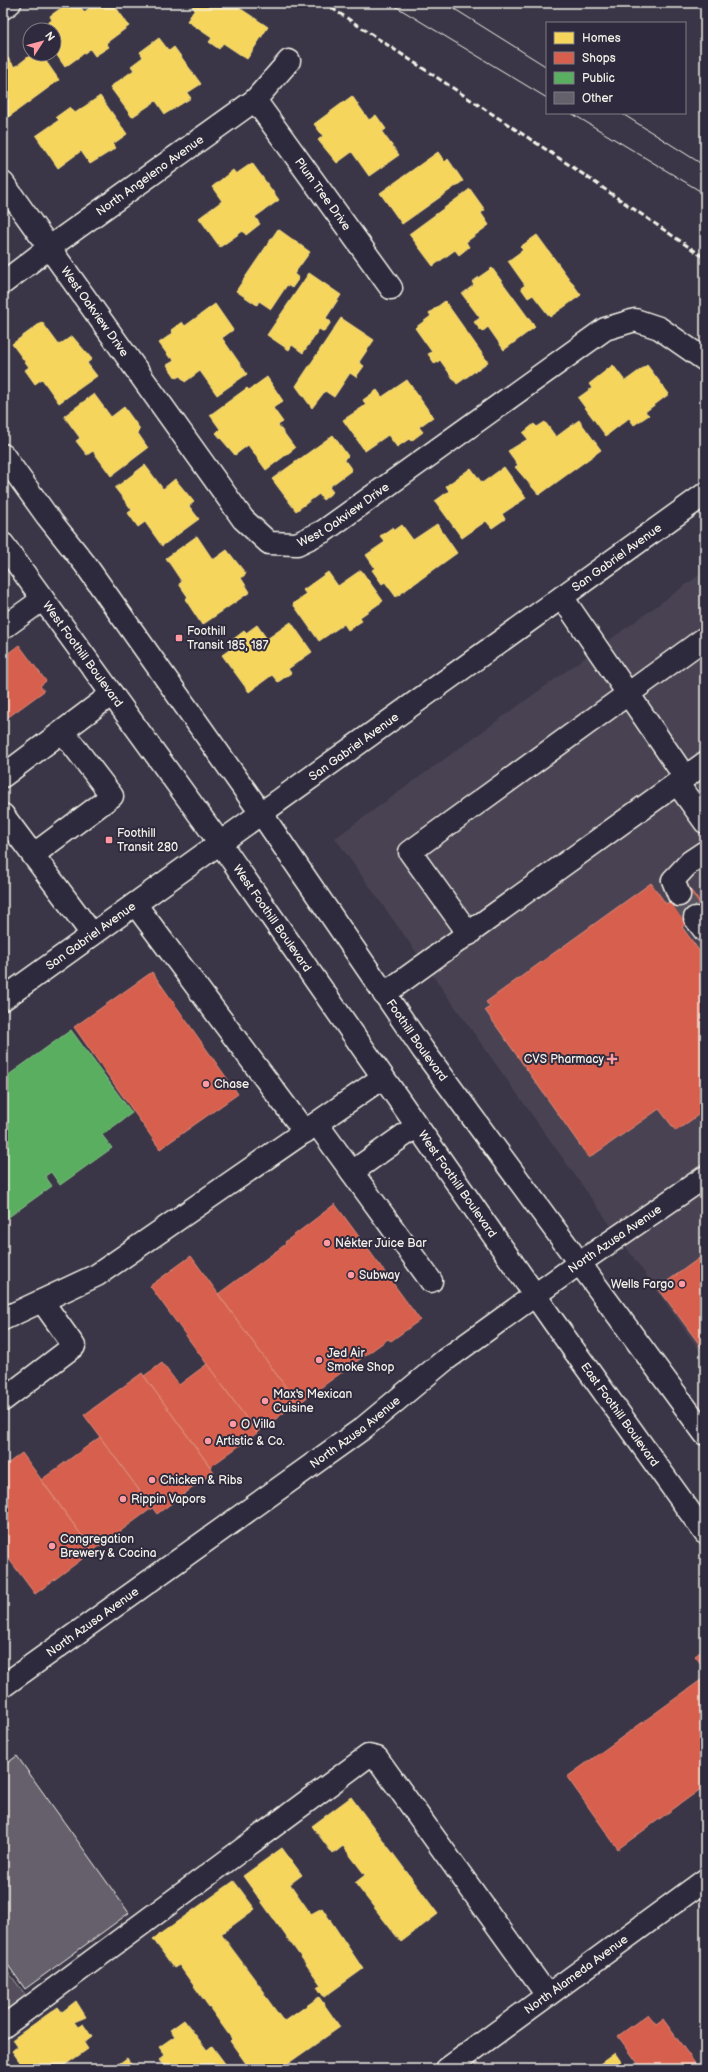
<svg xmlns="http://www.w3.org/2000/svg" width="708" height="2072" font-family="'Balsamiq Sans',sans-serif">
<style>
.built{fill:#484352}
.green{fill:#534e5c;stroke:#a4a0a2}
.homes{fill:#f6d55c;stroke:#f5dd86}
.shops{fill:#d6604d;stroke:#df8c7c}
.public{fill:#5aae61;stroke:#88c28a}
.building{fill:#65616c;stroke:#f4f1e8}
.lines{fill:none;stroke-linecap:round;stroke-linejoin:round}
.minor-tunnel{stroke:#57525f;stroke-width:22;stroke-dasharray:22 11;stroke-linecap:butt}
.minor-casing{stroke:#f4f1e8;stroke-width:25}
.major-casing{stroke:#f4f1e8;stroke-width:25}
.minor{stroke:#2f2a3d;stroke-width:22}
.major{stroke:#2f2a3d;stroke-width:22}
.tram{stroke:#f4f1e8;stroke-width:1}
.rail{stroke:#f4f1e8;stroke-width:3;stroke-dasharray:6 3;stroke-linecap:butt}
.poi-dot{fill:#ff9aa2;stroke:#2f2a3d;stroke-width:1.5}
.labels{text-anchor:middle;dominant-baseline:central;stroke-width:4;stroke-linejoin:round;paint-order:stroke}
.street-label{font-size:12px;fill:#f4f1e8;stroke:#2f2a3d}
.poi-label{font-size:12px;fill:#f4f1e8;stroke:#2f2a3d;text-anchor:start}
</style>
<rect width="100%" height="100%" fill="#3b3647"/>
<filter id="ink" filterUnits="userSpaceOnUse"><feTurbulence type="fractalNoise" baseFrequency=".025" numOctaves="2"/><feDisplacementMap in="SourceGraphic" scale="8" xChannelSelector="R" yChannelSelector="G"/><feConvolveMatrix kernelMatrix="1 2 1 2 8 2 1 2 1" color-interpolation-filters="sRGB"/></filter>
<g filter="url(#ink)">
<path class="built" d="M705,571V1358L335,838Z"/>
<path class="green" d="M3,1965L27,1997L3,2014Z"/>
<path class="homes" d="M68,3H78L84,12L96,3H113L129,26L106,43L109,47L95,56L90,49L65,67L54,51V30L39,29L52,20L50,16Z
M194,3H232L268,27L247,59L223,43L219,49L209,42L212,38L187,21L195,9L192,7Z
M159,38L169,51L174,47L201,84L187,93L191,98L165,114L156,101L132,117L110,87L134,70L131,66L143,57L140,52Z
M3,52L15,67L32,54H41L59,80L3,121Z
M100,96L127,134L113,144L116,148L90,164L81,151L58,168L36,136L59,120L56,117L70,107L75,113Z
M352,96L369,120L376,115L386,129L382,132L399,155L369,176L352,152L337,163L318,140L323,136L314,124Z
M438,152L445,162L448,159L463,181L402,224L380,193Z
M252,163L279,200L255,217L260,224L246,235L243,231L220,247L199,218L222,201L212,187L233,170L236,174Z
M470,189L485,210L481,213L489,225L466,242L469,247L459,255L455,250L433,266L409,234Z
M278,229L310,252L294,274L299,278L292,288L287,285L271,309L259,301L257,305L236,291Z
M537,235L581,295L550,317L533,295L528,298L521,288L525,285L508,261L523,250L520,247Z
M492,268L535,327L504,350L488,327L482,332L474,322L480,318L462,294L474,285L472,282Z
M309,273L341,295L326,318L331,322L324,332L319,329L303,353L292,345L289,350L267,335Z
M445,301L488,362L457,384L440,360L435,364L428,354L432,352L415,328L431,316L429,313Z
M215,304L233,330L222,338L247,374L217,395L200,371L185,382L180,376L176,378L167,365L174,361L172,357L170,358L159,343L173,333L171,330L182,322L185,326Z
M341,318L374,340L359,362L364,366L356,377L350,373L334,397L325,391L312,408L296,386Z
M42,322L59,345L72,336L92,359L87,363L97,376L59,403L42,379L35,384L25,370L29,367L12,344Z
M613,365L625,381L647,365L669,394L645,412L649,415L634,425L629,418L606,436L578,398L592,388L589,384Z
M267,377L283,401L273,408L283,422L278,425L295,448L266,470L248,445L235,455L216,433L220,429L210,415L247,388L249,390Z
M407,380L433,417L419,427L423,432L411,441L409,439L397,447L388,435L365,451L343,420L366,405L363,400L377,390L382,397Z
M94,394L111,417L124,407L140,429L137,432L148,448L111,476L93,451L87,455L76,441L80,438L64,416Z
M579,420L601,450L539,495L515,467L518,465L508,451L528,439L523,433L534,424L537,427L545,422L556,437Z
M333,435L348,456L344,459L352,470L329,487L333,492L323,500L319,494L296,511L272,479Z
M145,465L163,489L175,479L194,502L189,506L199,519L162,546L145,522L138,527L128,513L132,510L115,488Z
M504,467L526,498L502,514L505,519L492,528L486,521L462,538L435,501L449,491L446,486L471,468L482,483Z
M437,524L457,553L396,597L385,582L382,584L372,570L375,568L366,555L385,542L380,536L393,527L395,530L402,525L413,540Z
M197,536L213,560L227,550L246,574L241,578L250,592L202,625L185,599L188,597L179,584L182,582L166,558Z
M361,570L383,601L360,617L362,621L348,630L344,624L319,641L293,604L306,594L303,590L328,572L338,586Z
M291,622L312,652L288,669L291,673L278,682L272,675L249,692L222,655L235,646L231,641L244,631L246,633L257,625L267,639Z
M351,1797L438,1914L401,1942L355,1883L365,1875L343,1846L333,1854L312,1826Z
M282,1848L302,1875L290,1884L311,1914L322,1908L363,1969L324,1997L317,1987L321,1985L243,1876Z
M234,1881L255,1909L221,1934L265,1993H263L284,2022L319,1997L340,2027L280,2069H250L230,2041L232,2039L179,1965L174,1968L153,1939Z
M76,2001L86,2017L74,2022L78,2027L83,2024L92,2037L84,2043L88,2049L59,2069H25L12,2051L18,2046L13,2039L58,2007L62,2012Z
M184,2020L207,2050L212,2046L229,2069H166L159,2060L165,2055L159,2047L175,2036L170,2030Z
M615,2053L626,2069H593Z
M127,2058L134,2069H113V2068Z"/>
<path class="shops" d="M19,645L46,681L40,686L44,691L3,721V657Z
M651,883L666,904L689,888L705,909L682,927L705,959V1110L676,1131L659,1109L589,1158L485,1010L490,1007L486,1002Z
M152,972L238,1094L160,1149L74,1027Z
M335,1204L420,1320L391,1341L388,1339L298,1404L218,1294L286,1244L285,1242Z
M705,1254V1352L658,1288Z
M191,1256L297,1403L257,1433L150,1286Z
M162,1363L179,1385L207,1364L257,1433L210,1467L144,1376Z
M142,1373L214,1472L157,1514L84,1415Z
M100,1437L152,1508L93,1551L41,1480Z
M22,1453L93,1551L35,1594L3,1551V1467Z
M705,1648V1669L695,1656Z
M705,1677V1786L618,1849L567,1777Z
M648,2014L656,2024L663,2019L699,2069H642L618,2036Z"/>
<path class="public" d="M71,1030L132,1113L102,1135L112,1148L60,1185L51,1172L45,1176L52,1186L3,1221V1079Z"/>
<path class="building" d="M17,1756L129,1913L25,1989L3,1958V1766Z"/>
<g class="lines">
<path class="minor-tunnel" d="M679,895L695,918"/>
<defs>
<g id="minor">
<path d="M3,8L10,3"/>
<path id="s1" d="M255,100L391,288"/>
<path id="s2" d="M3,183L243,519L269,543L297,544L324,531L605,329L635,320L659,328L705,360"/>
<path id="s3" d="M3,283L50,247L255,100L289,61"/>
<path d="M562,597L685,777"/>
<path d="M3,628L43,599"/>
<path d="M3,776L112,694"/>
<path d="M677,783L705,822"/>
<path d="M3,815L92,934"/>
<path d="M33,855L112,796L63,732"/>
<path d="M679,895L673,880L690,862L705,852"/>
<path d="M135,904L305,1132"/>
<path d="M695,918L705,931"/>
<path d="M469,934L410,852L705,638"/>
<path d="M384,994L705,763"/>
<path d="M317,1124L431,1281"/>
<path d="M352,1172L417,1126"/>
<path d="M3,1319L97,1275L382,1078"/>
<path d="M3,1400L74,1346L42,1301"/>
<path d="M3,2027L368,1756L377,1758L547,1995"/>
<path id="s4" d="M447,2069L705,1880"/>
</g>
<g id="major">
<path id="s5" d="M3,455L47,516L85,564L261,813L423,1050L705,1434"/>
<path id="s6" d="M3,544L220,843L553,1321L705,1533"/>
<path id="s7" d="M3,999L705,494"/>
<path id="s8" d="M3,1686L362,1429L445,1360L578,1264L705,1177"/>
</g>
</defs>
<use href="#minor" class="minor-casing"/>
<use href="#major" class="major-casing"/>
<use href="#minor" class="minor"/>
<use href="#major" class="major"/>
<path class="tram" d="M390,3L547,98
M445,3L547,67
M571,113L705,194
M621,113L705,166"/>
<path class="rail" d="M324,3L571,166L705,258"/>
</g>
</g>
<g class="poi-dot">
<rect x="175" y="634" width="8" height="8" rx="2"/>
<rect x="105" y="836" width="8" height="8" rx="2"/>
<path d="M610 1053h4v4h4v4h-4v4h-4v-4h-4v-4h4z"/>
<circle cx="206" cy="1084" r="4"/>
<circle cx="327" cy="1243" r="4"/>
<circle cx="351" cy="1275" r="4"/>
<circle cx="682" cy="1284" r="4"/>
<circle cx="319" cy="1360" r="4"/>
<circle cx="265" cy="1401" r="4"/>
<circle cx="233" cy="1424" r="4"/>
<circle cx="208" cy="1441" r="4"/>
<circle cx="152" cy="1480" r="4"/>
<circle cx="123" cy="1499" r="4"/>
<circle cx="52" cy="1546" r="4"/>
</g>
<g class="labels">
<g class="street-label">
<text stroke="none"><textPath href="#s3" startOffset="182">North Angeleno Avenue</textPath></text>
<text stroke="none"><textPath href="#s1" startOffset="116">Plum Tree Drive</textPath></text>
<text stroke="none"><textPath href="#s2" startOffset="158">West Oakview Drive</textPath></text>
<text stroke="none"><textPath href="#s2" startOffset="531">West Oakview Drive</textPath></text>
<text stroke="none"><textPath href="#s7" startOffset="756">San Gabriel Avenue</textPath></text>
<text stroke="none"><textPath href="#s6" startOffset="136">West Foothill Boulevard</textPath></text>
<text stroke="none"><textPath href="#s7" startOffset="432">San Gabriel Avenue</textPath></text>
<text stroke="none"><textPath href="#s6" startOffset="461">West Foothill Boulevard</textPath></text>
<text stroke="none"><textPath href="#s7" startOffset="108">San Gabriel Avenue</textPath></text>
<text stroke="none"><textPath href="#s5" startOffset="717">Foothill Boulevard</textPath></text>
<text stroke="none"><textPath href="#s6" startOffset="785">West Foothill Boulevard</textPath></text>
<text stroke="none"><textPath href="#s8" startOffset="758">North Azusa Avenue</textPath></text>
<text stroke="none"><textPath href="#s6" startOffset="1067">East Foothill Boulevard</textPath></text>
<text stroke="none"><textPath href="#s8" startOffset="434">North Azusa Avenue</textPath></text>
<text stroke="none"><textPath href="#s8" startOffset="110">North Azusa Avenue</textPath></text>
<text stroke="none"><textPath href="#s4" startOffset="160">North Alameda Avenue</textPath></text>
</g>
<g class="poi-label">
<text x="187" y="631">Foothill<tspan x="187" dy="14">Transit 185, 187</tspan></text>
<text x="117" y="833">Foothill<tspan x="117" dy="14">Transit 280</tspan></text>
<text x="604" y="1059" text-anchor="end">CVS Pharmacy</text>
<text x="214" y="1084">Chase</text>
<text x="335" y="1243">Nékter Juice Bar</text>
<text x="359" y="1275">Subway</text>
<text x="674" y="1284" text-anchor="end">Wells Fargo</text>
<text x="327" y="1353">Jed Air<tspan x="327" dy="14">Smoke Shop</tspan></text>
<text x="273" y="1394">Max's Mexican<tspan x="273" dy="14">Cuisine</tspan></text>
<text x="241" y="1424">O Villa</text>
<text x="216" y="1441">Artistic &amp; Co.</text>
<text x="160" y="1480">Chicken &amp; Ribs</text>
<text x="131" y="1499">Rippin Vapors</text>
<text x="60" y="1539">Congregation<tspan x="60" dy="14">Brewery &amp; Cocina</tspan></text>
</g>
</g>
<rect width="708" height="2072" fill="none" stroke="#2f2a3d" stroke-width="16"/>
<rect x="8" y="8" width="692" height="2056" fill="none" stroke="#f4f1e8" stroke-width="1.5" filter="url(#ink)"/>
<rect x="546" y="22" width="140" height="92" fill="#2f2a3d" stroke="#7e7a81"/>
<rect x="554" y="32" width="20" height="12" fill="#f6d55c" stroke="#7e7a81"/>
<text x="582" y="42" font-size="12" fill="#f4f1e8">Homes</text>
<rect x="554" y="52" width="20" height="12" fill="#d6604d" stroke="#7e7a81"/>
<text x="582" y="62" font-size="12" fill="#f4f1e8">Shops</text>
<rect x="554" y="72" width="20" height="12" fill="#5aae61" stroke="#7e7a81"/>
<text x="582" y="82" font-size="12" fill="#f4f1e8">Public</text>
<rect x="554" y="92" width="20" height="12" fill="#65616c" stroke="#7e7a81"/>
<text x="582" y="102" font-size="12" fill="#f4f1e8">Other</text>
<g transform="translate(42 42) rotate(54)"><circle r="19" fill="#2f2a3d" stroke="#7e7a81"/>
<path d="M0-3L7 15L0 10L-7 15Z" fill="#ff9aa2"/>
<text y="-6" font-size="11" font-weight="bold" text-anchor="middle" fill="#f4f1e8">N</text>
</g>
</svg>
